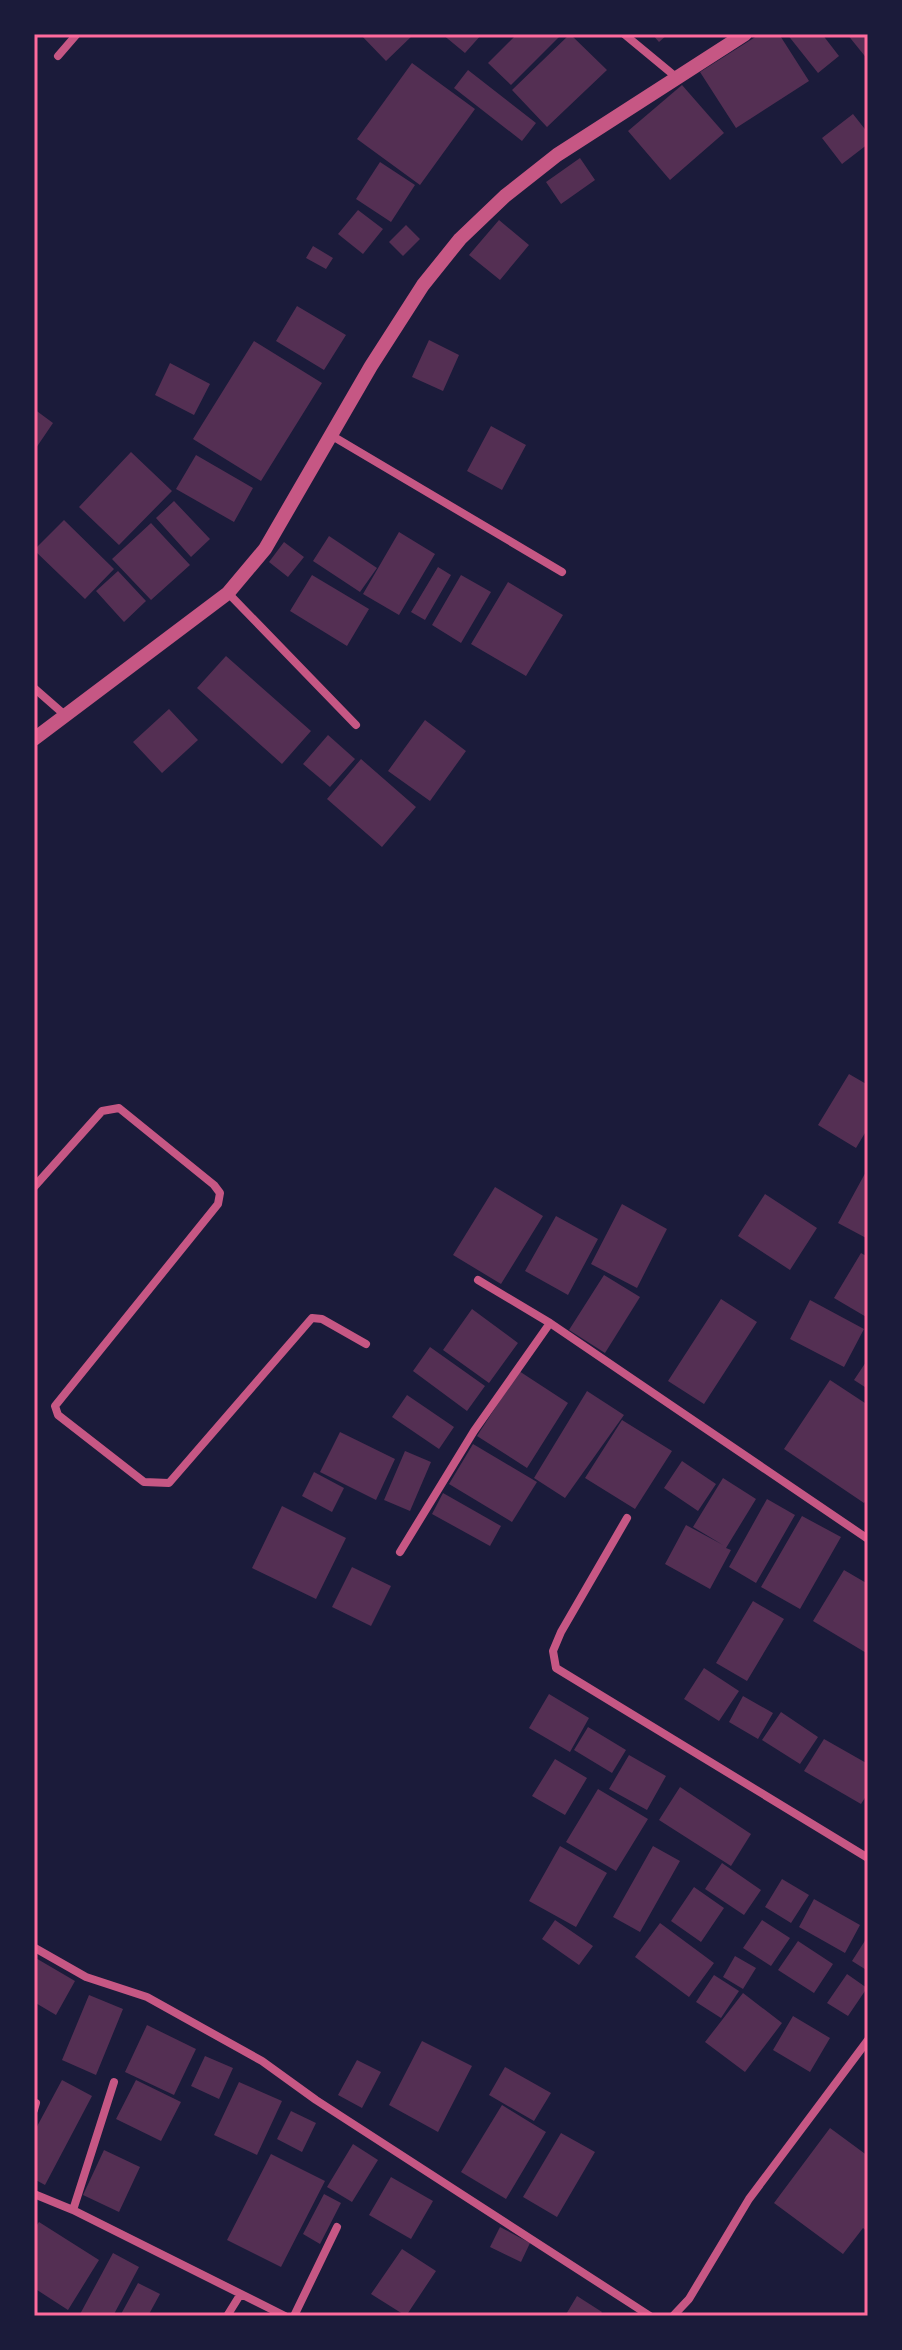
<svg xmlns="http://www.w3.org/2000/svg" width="902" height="2350" font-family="'Alegreya Sans',sans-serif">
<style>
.building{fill:#542f53}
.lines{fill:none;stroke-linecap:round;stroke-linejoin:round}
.minor{stroke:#c65784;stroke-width:8}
.tertiary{stroke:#c65784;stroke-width:14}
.neatline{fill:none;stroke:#ff6b9d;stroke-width:3}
</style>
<rect width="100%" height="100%" fill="#1b1b3a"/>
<path class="building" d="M360,34H414L386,61Z
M442,34H482L465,53Z
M517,34H562L511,85L488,63Z
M570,34L607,70L547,127L512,90Z
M652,34H668L659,42Z
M760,34H779L809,81L736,128L700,72Z
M787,34H822L839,56L818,73Z
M847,34H868V60Z
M412,63L475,109L420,185L357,139Z
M468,70L536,123L522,141L454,88Z
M682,85L724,133L670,180L628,131Z
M853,114L868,133V144L842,164L822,138Z
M580,158L595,180L561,204L546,182Z
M380,162L415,185L391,222L356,199Z
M358,210L383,229L363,254L338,234Z
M499,220L529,245L500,280L469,255Z
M406,225L420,239L403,256L389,242Z
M313,246L333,258L326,269L306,258Z
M297,306L346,335L324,370L276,341Z
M429,340L459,355L443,391L412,377Z
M254,341L322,383L261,481L193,439Z
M170,363L210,384L194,415L155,395Z
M34,409L53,423L34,451Z
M491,426L526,445L502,490L467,471Z
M131,452L172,491L119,545L79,507Z
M196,455L253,488L234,522L176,489Z
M174,501L210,539L191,557L156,518Z
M64,520L114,569L85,599L34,550Z
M151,523L190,565L151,600L112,559Z
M399,532L435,554L399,615L363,594Z
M329,536L377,568L360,592L313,561Z
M284,542L304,557L288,577L269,562Z
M438,567L451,575L425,620L411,612Z
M118,571L146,601L124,622L96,591Z
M312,575L369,609L347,646L290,611Z
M461,575L491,592L461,643L432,625Z
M508,582L563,615L526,676L471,644Z
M226,656L311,731L282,764L197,688Z
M169,709L198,740L162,773L133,742Z
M425,720L466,751L430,801L388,771Z
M328,735L355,759L330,787L303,764Z
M361,759L416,807L382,847L327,799Z
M849,1074L868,1085V1128L856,1148L818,1125Z
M868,1168V1239L838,1223Z
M495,1187L543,1216L501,1284L453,1255Z
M765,1194L817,1228L790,1270L738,1236Z
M622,1204L667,1229L637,1288L591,1264Z
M556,1216L598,1239L568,1295L525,1271Z
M861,1253L868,1257V1318L834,1298Z
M604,1275L640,1297L605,1353L569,1330Z
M721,1299L757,1322L704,1404L668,1381Z
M810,1300L864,1329L844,1367L790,1339Z
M472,1309L518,1343L489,1383L443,1350Z
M430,1347L485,1386L467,1411L413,1371Z
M868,1359V1389L854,1380Z
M519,1371L568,1403L527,1468L477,1436Z
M830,1380L868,1405V1498L864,1503L784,1449Z
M587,1391L624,1415L565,1498L534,1478Z
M407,1395L454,1427L439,1449L392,1417Z
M622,1420L672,1451L635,1509L585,1478Z
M340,1432L395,1459L376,1500L320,1472Z
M473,1444L537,1482L512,1522L449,1484Z
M405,1451L431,1462L410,1511L384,1500Z
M682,1461L716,1484L698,1511L664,1488Z
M314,1472L344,1488L332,1512L302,1496Z
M723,1478L756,1499L726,1548L731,1550L710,1589L665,1564L686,1525L723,1545L693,1527Z
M443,1493L501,1526L490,1546L432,1514Z
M767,1499L795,1515L756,1583L729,1567Z
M282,1506L346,1538L316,1599L252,1568Z
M802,1516L841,1537L800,1609L761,1587Z
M352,1567L391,1586L371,1626L332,1607Z
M844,1570L868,1584V1654L813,1621Z
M753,1601L784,1619L747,1681L716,1663Z
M704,1668L739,1691L719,1721L684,1699Z
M549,1694L589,1718L570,1752L529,1728Z
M743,1696L773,1713L758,1739L729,1722Z
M781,1712L818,1737L800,1764L762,1740Z
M588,1727L626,1750L612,1773L574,1750Z
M824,1739L868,1764V1793L861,1804L804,1771Z
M629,1755L666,1776L647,1810L609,1789Z
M555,1759L587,1778L565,1815L532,1796Z
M680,1787L751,1834L731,1866L659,1820Z
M598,1789L648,1819L616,1871L566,1842Z
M560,1846L607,1873L576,1927L529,1901Z
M653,1846L680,1861L640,1932L613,1917Z
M722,1863L761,1890L744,1915L705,1889Z
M782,1879L809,1895L791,1923L765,1907Z
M694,1887L724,1908L701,1942L671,1921Z
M814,1899L860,1925L845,1953L799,1927Z
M555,1920L593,1946L579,1965L542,1939Z
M762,1920L790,1938L771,1966L743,1948Z
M660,1923L714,1963L689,1997L635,1957Z
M868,1936V1971L852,1961Z
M798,1941L833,1964L814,1993L778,1970Z
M735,1956L756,1968L743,1989L723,1977Z
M34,1957L75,1981L56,2015L34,2002Z
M847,1974L867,1988L848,2016L827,2003Z
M714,1975L739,1991L721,2018L696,2002Z
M743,1993L782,2023L745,2072L705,2042Z
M89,1995L123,2009L96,2075L62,2060Z
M793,2016L830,2038L810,2072L773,2050Z
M147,2025L196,2049L174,2095L125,2072Z
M422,2041L472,2066L438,2132L389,2105Z
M205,2056L233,2068L219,2099L191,2086Z
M357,2060L381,2072L362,2108L338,2095Z
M505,2067L551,2093L534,2121L489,2095Z
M62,2080L92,2096L45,2185L34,2179V2132Z
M136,2080L181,2102L161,2141L116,2119Z
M239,2082L282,2101L257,2155L214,2135Z
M502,2105L546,2132L506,2199L461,2172Z
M291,2111L316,2123L302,2152L277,2139Z
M830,2128L868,2156V2232L863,2228L843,2254L774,2203Z
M561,2133L595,2152L557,2217L523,2197Z
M353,2144L378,2160L352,2202L327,2187Z
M104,2150L140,2167L119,2212L83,2195Z
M271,2154L325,2181L281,2267L227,2240Z
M391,2177L433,2201L411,2239L369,2215Z
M324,2194L341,2203L320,2244L303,2234Z
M39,2222L99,2260L68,2310L34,2288V2229Z
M500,2227L530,2243L521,2262L490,2247Z
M402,2249L436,2271L406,2316L371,2294Z
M113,2253L139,2267L113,2316H79Z
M138,2283L160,2294L148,2316H120Z
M577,2296L602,2312L599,2316H565Z"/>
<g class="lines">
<path class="minor" d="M624,34L676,77
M58,56L77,34
M329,434L562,572
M228,593L356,725
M34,688L66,716
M34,1187L102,1111L119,1108L214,1185L220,1193L218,1204L55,1406L58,1415L144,1482L169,1483L312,1318L322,1319L366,1344
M478,1280L550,1323
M627,1518L561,1632L553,1651L556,1668L868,1858
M400,1552L474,1431L550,1323L868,1539
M35,1948L86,1977L147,1997L262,2061L316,2100L650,2316
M34,2110L36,2103
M34,2194L73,2210L285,2316
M73,2210L114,2082
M227,2316L240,2295
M294,2316L337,2227
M673,2316L689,2299L749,2199L868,2040"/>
<path class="tertiary" d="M34,739L228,593L265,549L371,366L423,285L460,239L505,196L557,155L745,34"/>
</g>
<rect width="902" height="2350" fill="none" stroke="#1b1b3a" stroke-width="72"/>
<rect x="36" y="36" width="830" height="2278" class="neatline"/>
</svg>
